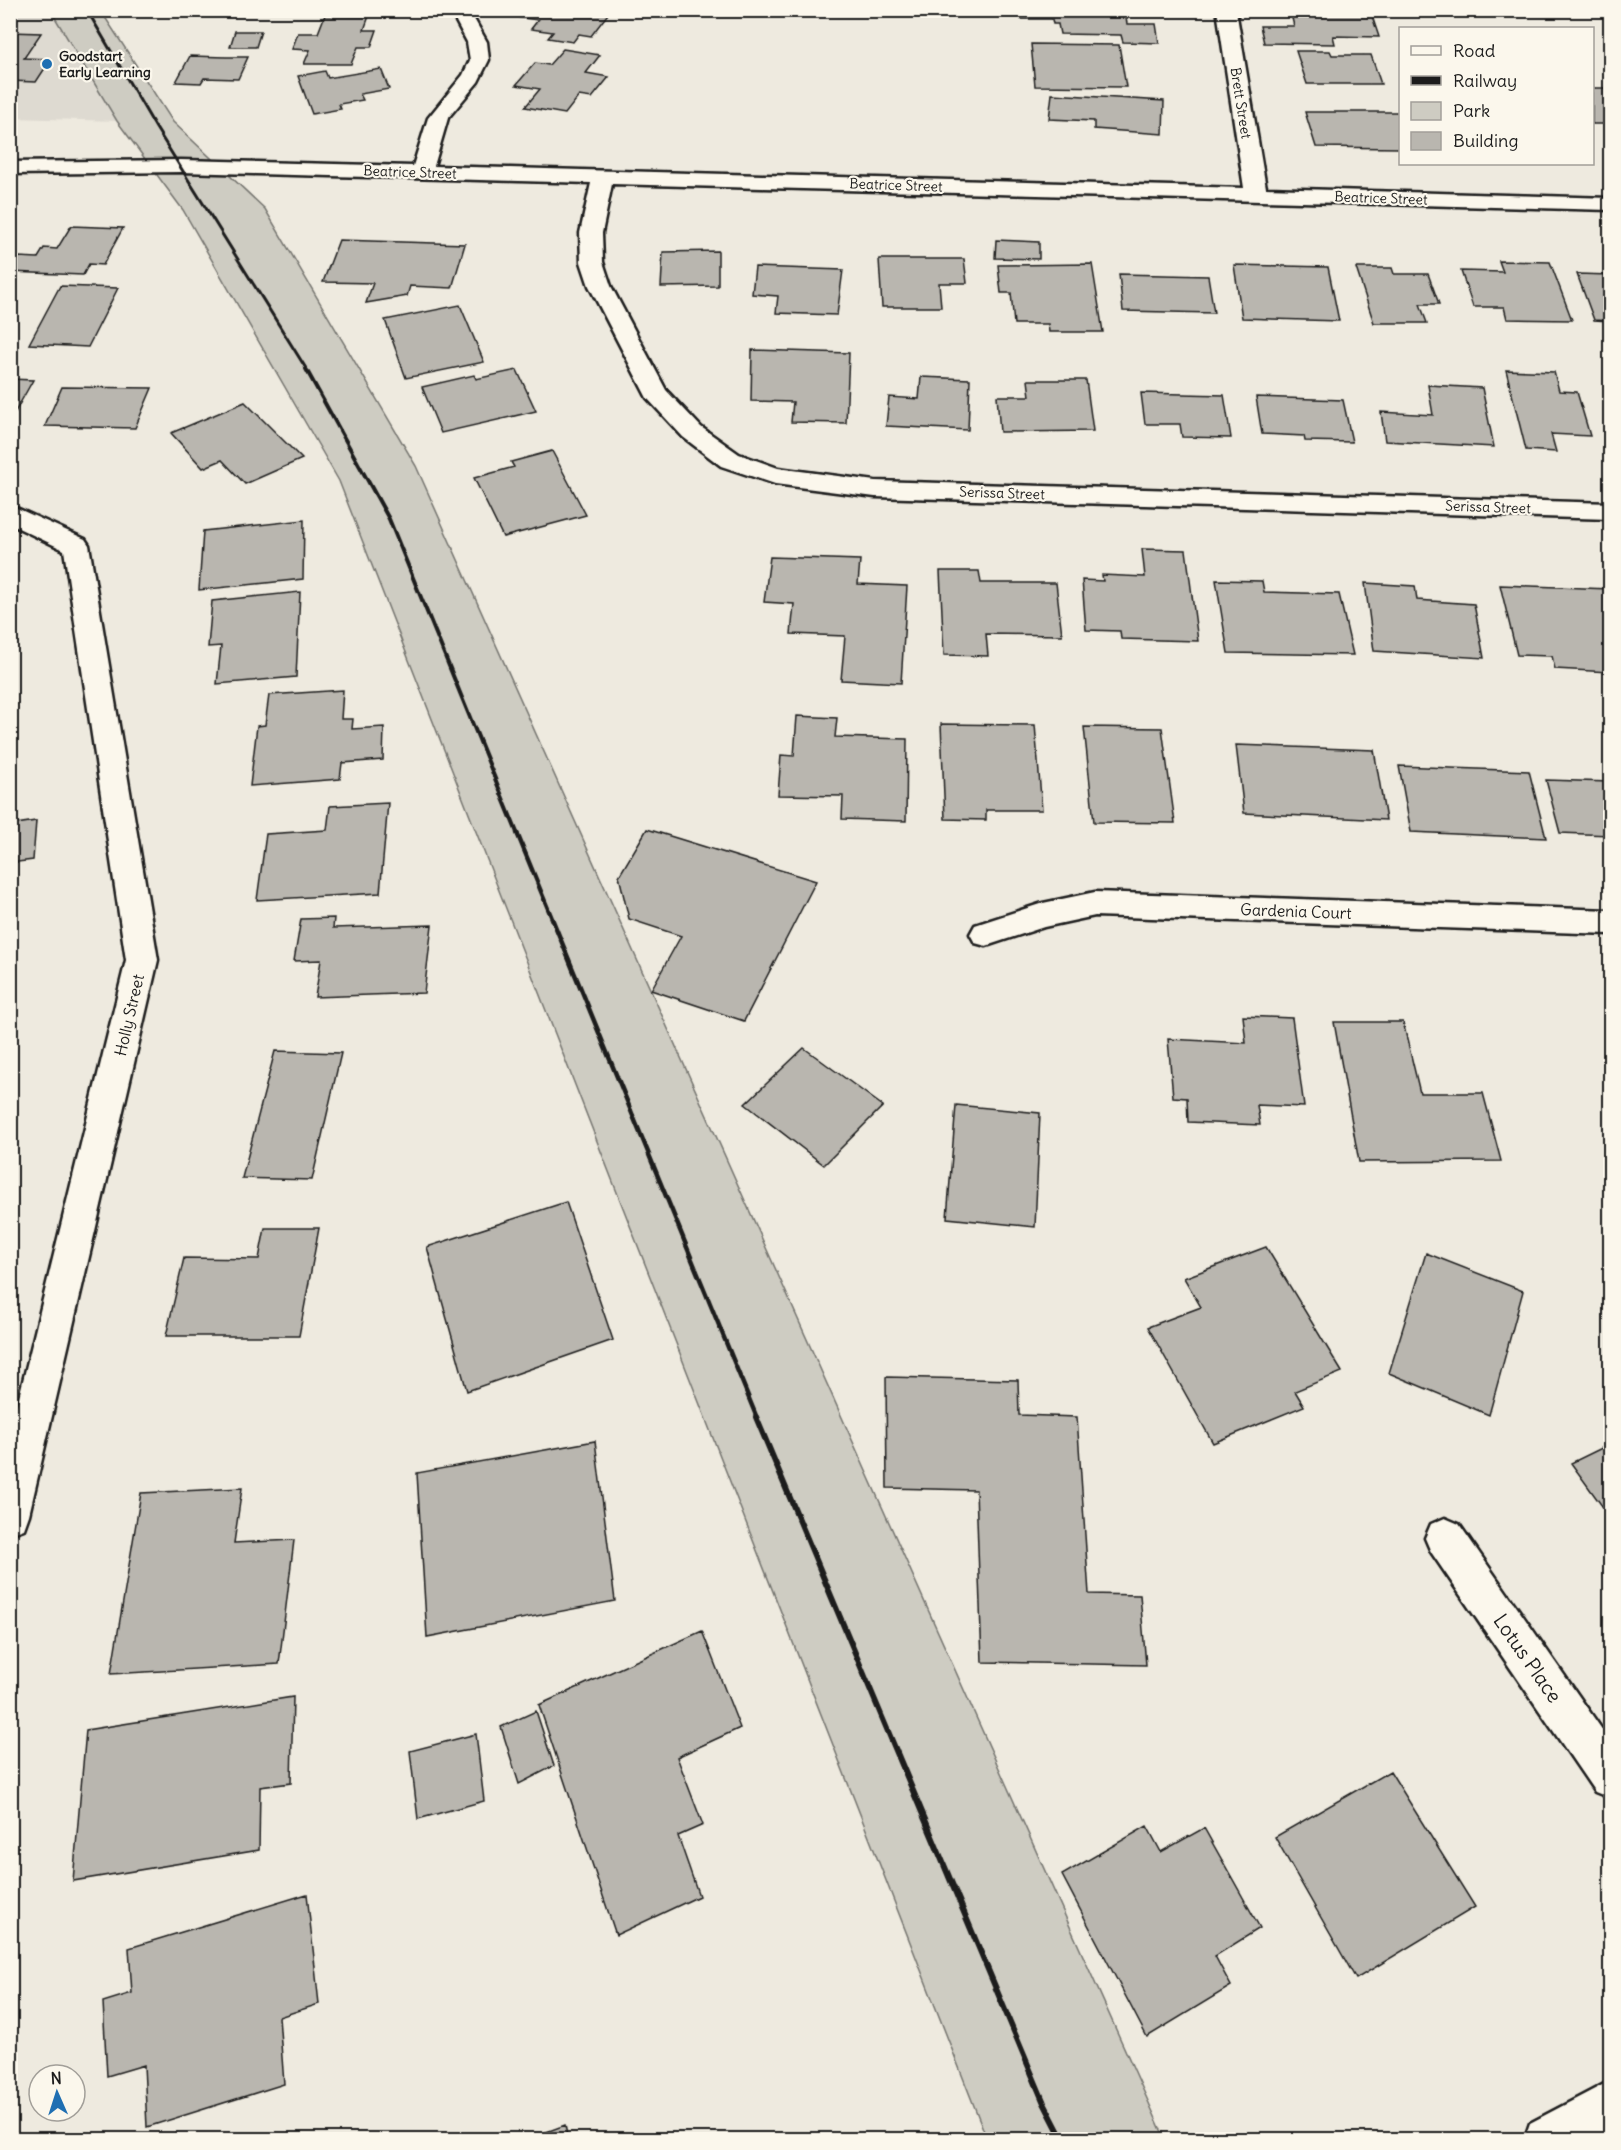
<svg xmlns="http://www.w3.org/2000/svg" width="1621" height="2150" font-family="Delius,sans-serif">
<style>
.built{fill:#dedad1}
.green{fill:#ceccc2;stroke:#75746f;stroke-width:1.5}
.building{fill:#b9b6af;stroke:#1c1c1c;stroke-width:1.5}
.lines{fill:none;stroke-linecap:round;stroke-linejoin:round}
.minor-casing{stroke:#1c1c1c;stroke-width:5}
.minor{fill:#fbf7ec;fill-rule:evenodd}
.rail-far3{stroke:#1c1c1c;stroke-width:3}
.rail-far2{stroke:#1c1c1c;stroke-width:4}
.rail-far1{stroke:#1c1c1c;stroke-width:4.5}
.rail{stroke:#1c1c1c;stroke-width:6}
.poi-dot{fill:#1f6fb2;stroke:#fbf7ec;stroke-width:2}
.labels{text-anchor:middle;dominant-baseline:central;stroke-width:4.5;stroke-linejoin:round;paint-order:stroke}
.far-poi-label{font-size:14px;font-weight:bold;fill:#1c1c1c;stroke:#fbf7ec;text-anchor:start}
.far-street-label{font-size:14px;fill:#1c1c1c;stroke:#fbf7ec}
.street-label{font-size:16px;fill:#1c1c1c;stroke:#fbf7ec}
.near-street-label{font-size:20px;fill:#1c1c1c;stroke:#fbf7ec}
</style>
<rect width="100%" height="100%" fill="#eeeadf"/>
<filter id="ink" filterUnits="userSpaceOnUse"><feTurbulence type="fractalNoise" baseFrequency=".0167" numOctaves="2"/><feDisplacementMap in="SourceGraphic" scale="12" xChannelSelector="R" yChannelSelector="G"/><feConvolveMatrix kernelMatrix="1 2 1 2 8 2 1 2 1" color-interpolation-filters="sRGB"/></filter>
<g filter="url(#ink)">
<path class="built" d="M11,11H51L117,121L11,118Z"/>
<path class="green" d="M51,11H101L173,122L265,209L416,466L1165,2139H987L339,481L183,210L117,121Z"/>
<path class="building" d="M520,10H611L591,36L579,34L573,42L548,38L553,32L531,29L538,20L515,17Z
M1020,10H1125L1127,24H1156L1159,43L1123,42L1121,35L1060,34L1058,24H1053L1052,19H1021Z
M1290,10H1370L1379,37L1333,36L1335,44L1264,43L1260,26H1294Z
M325,15L369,16L364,30H377L371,47H358L351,64H304L310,50L292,49L298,33H318Z
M235,31H261L256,47H230Z
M10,32L41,33L24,58L51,59L36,82L10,81Z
M1031,44L1119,45L1126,87L1035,86Z
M563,49L600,55L586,73L609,77L592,98L579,96L565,114L525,107L540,89L516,85L535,63L549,65Z
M1296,51H1330L1332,55H1371L1381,84H1307Z
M190,56L226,57H248L238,79L204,78L201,83L176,82Z
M381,69L389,89L360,94L363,100L339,104L341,109L312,114L298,76L325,71L328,78Z
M1592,88H1610V124H1592Z
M1052,94L1164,101L1163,134L1094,129V121L1049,119Z
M1305,112H1400V148L1316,147Z
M71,226L123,228L103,265L89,264L83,275L10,272L18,257L38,258L44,248L57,249Z
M339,240L465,244L452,288L410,286L407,296L366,303L373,283L323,282Z
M996,240L1039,242V259L995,258Z
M718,251V286L661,287L663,252Z
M879,259H964L967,283H939L941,307H882Z
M1499,261L1550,262L1572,320L1507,319L1504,307H1473L1461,271L1503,272Z
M1092,264L1103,332H1049L1048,324H1014L1011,293H1001L998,265Z
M1234,265L1328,267L1339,321L1242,318Z
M755,267L843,270L837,315L776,313L778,296L752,294Z
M1356,268H1392L1394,274H1428L1439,304H1420L1427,323H1374Z
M1119,274L1208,276L1214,313L1123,311Z
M1577,274L1610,275V321L1594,320Z
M60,286L118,288L88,347L29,344Z
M460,305L484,362L406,378L385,320Z
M752,350L849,353L846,423L791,422L793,402L751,401Z
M517,370L536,411L441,433L422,387L474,375L476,379Z
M1506,370L1554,372L1559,391L1577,392L1590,436L1551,434L1556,452L1526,450Z
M921,377L970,379L968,430L886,426L889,397L919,399Z
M10,379L33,380L10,421Z
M1028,380H1086L1093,431L1000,432L997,396H1030Z
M1428,385L1482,388L1494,447L1385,441L1381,412L1433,415Z
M62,387L152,388L135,428L45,426Z
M1141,393L1224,395L1231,438L1182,437L1180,424H1145Z
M1256,397L1343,400L1352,442L1305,441L1304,436L1262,434Z
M245,402L302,459L245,484L222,460L203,468L171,433Z
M552,451L586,515L503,537L474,478L514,467L511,462Z
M304,520L303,579L199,590L203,531Z
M1142,549L1186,550L1198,641L1121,639L1120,631L1086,630L1082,580L1103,581L1102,575L1145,577Z
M770,557L860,560L858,584L907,586L901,683L841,680L845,636L791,634L794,604L764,602Z
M940,571H979L981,583H1056L1062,635L986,634L988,656L944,655Z
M1216,580L1262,581L1264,592L1339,594L1353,655L1228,653Z
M1365,583L1415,586L1417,600L1474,604L1484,658L1374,651Z
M1500,585L1610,589V672L1555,669L1552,656L1517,655Z
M300,592L296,677L217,684L221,646L208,647L212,601Z
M343,690L341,719H353L352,729L384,727L383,760L342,763L340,779L250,786L257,726L265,725L269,695Z
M797,716L837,718L835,737L907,739L906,821L842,819L843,796L778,795L781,755L794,756Z
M941,724L1035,725L1042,810H986V820L945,819Z
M1084,727L1162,728L1175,823L1094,822Z
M1236,745L1374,750L1386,820L1244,813Z
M1399,766L1529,771L1546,838L1411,832Z
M1546,780L1610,782V835L1560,833Z
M388,803L380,893L257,900L266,834L327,830L330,806Z
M36,821L33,860L10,863V825Z
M647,829L816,881L744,1021L651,990L681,936L629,919L619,876Z
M334,918L333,928L432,925L424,993L315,997L321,960L294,961L301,919Z
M1243,1016L1292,1018L1304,1107L1257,1105L1260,1125L1188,1122L1187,1098L1173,1097L1168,1039L1246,1043Z
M1334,1022H1403L1420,1093H1483L1501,1161L1359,1162Z
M804,1048L883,1106L824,1165L745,1104Z
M275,1051L341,1053L312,1180L242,1178Z
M956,1105L1040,1113L1035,1227L947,1218Z
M566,1202L613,1340L467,1391L427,1247Z
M265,1228H319L299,1336H166L184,1258L259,1259Z
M1266,1247L1342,1372L1295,1391L1304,1406L1213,1443L1148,1327L1201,1307L1184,1278Z
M1426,1253L1523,1291L1489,1415L1389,1373Z
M886,1377L1018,1380L1019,1415L1077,1417L1089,1594L1140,1595L1146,1665L982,1662L976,1490L887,1488Z
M595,1441L615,1601L427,1637L417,1473Z
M1610,1444V1517L1571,1463Z
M242,1488L234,1543L294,1540L279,1664L111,1674L141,1493Z
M702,1631L740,1728L677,1757L703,1825L678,1836L699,1896L616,1935L539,1705Z
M293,1697L291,1783L260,1787L259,1850L73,1881L86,1730Z
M536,1711L554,1766L519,1784L501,1727Z
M476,1734L484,1801L418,1819L410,1751Z
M1390,1771L1475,1907L1356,1979L1275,1837Z
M1147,1826L1161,1852L1204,1828L1260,1928L1215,1956L1231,1986L1147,2037L1062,1875Z
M307,1894L319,2004L279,2017L284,2084L147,2127L144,2065L107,2076L103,2002L132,1993L129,1948Z
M565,2125L568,2140H525Z"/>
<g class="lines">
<defs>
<path id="minor" d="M450,10H469L487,42L489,60L478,82L448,118L434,166L1244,188L1217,10H1236L1266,188L1610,198V210L612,184L602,233L603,262L611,286L666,390L701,427L739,454L778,468L875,481L1610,503V519L875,497L775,484L721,466L683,437L647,398L589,286L581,262L580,233L591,183L181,172L10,174V162L181,160L413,166L428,118L463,75L470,60L467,42Z
M10,505L85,539L89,545L158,960L29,1515L24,1529L10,1534V1434L126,960L64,550L10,524Z
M1095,892L1610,910V934L1095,916L1044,927L986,946L975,943L970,934L975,925L1043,903Z
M1445,1518L1459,1524L1610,1741V1798L1595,1792L1431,1552L1425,1538L1431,1524Z
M1610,2081V2130L1593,2140H1524L1530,2123Z"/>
</defs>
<use href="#minor" class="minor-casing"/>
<use href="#minor" class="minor"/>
<path class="rail-far3" d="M87,10L156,128L307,370"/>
<path class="rail-far2" d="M306,369L389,519L518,835"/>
<path class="rail-far1" d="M517,833L757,1418"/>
<path class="rail" d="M756,1417L1044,2103L1063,2140"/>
</g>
</g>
<circle class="poi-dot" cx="47" cy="64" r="6"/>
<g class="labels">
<g class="far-poi-label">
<text x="59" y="56">Goodstart<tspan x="59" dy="16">Early Learning</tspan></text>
</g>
<g class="far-street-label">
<text transform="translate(1241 103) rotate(81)">Brett Street</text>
<text transform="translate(410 172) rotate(2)">Beatrice Street</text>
<text transform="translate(896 185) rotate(2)">Beatrice Street</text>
<text transform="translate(1381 198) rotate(2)">Beatrice Street</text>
<text transform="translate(1002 493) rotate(2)">Serissa Street</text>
<text transform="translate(1488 507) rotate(2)">Serissa Street</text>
</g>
<g class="street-label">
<text transform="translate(1296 911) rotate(2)">Gardenia Court</text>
<text transform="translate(129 1015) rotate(-77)">Holly Street</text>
</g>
<g class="near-street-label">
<text transform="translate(1528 1658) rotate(55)">Lotus Place</text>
</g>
</g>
<rect width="1621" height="2150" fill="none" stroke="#fbf7ec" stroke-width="36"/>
<rect x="18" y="18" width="1585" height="2114" fill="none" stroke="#1c1c1c" stroke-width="2" filter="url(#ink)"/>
<rect x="1399" y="27" width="195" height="138" fill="#fbf7ec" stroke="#a29f99" stroke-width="1.5"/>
<rect x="1411" y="46" width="30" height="9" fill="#fbf7ec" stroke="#a29f99" stroke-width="1.5"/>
<text x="1453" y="57" font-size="18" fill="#1c1c1c">Road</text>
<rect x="1411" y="76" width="30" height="9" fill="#1c1c1c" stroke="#a29f99" stroke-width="1.5"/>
<text x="1453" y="87" font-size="18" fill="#1c1c1c">Railway</text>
<rect x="1411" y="102" width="30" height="18" fill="#ceccc2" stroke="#a29f99" stroke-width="1.5"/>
<text x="1453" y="117" font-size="18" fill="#1c1c1c">Park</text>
<rect x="1411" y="132" width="30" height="18" fill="#b9b6af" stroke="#a29f99" stroke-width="1.5"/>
<text x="1453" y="147" font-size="18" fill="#1c1c1c">Building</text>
<g transform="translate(57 2093) rotate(357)"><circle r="28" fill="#fbf7ec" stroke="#a29f99" stroke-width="1.5"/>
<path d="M0-4.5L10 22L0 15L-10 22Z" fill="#1f6fb2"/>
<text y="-9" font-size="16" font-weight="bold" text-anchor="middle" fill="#1c1c1c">N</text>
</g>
</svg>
